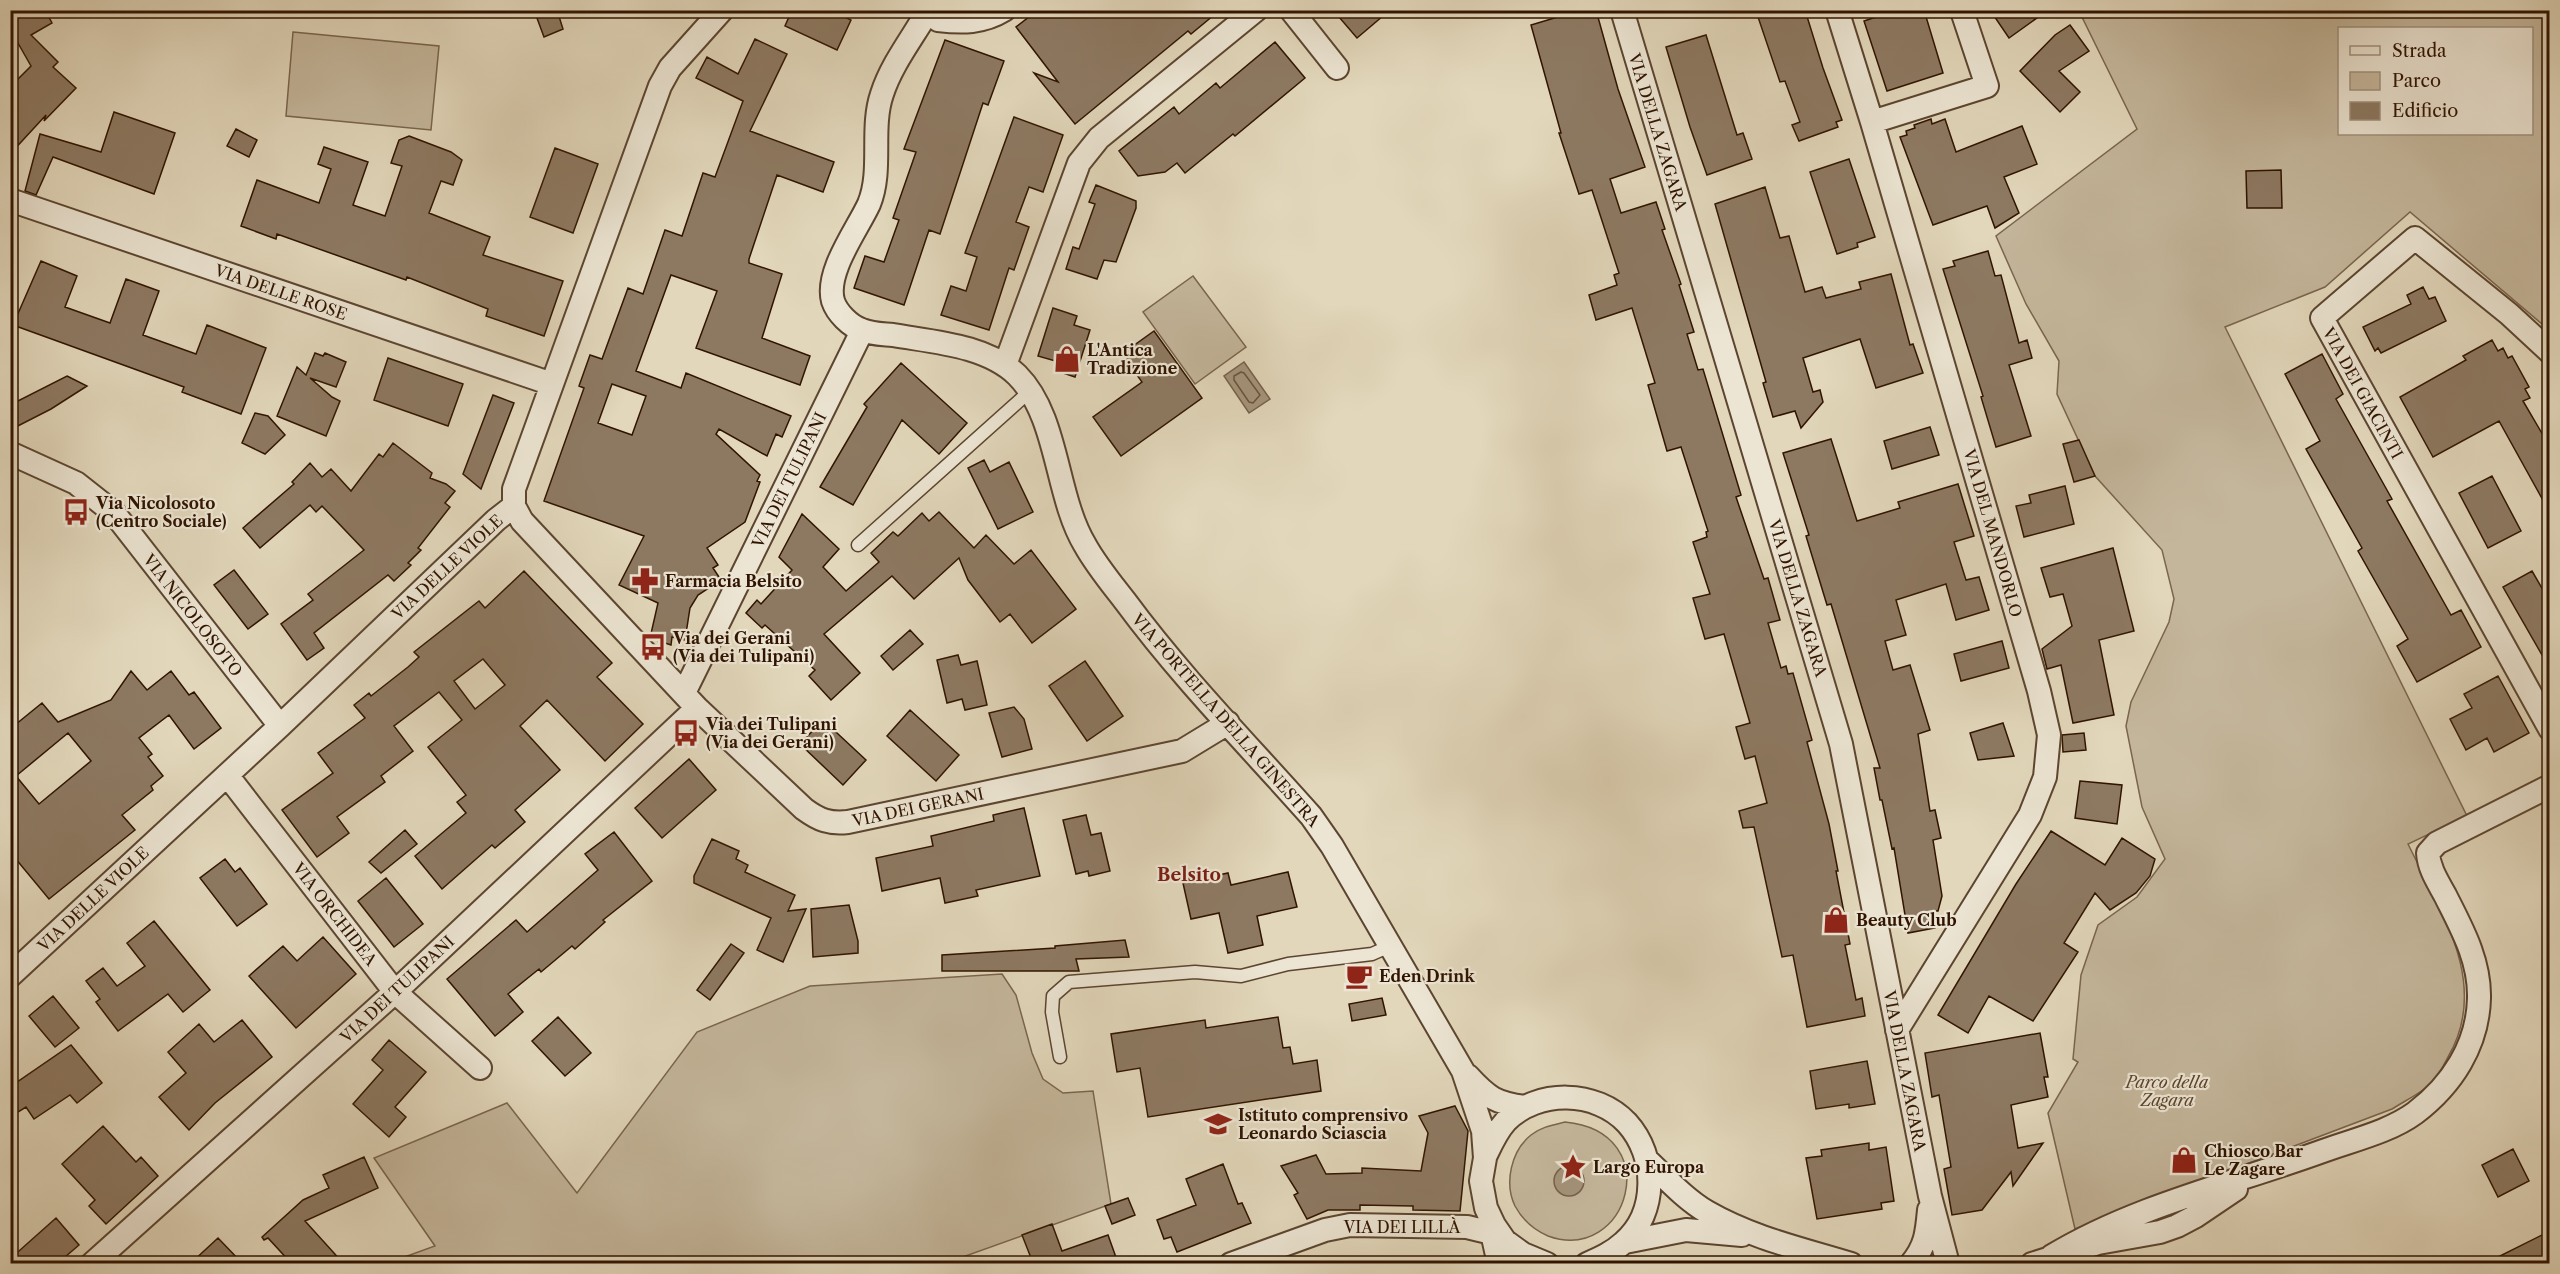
<svg xmlns="http://www.w3.org/2000/svg" width="2560" height="1274" font-family="'Libre Caslon Text',serif">
<style>
.green{fill:#c4b69b;stroke:#7a654e;stroke-width:1.5;fill-rule:evenodd}
.water{fill:#a5957c;stroke:#76614b;stroke-width:1.5}
.lines{fill:none;stroke-linecap:round;stroke-linejoin:round}
.shore{stroke:#6a543e;stroke-width:1.5}
.building{fill:#8d7962;stroke:#301401;stroke-width:1.5;fill-rule:evenodd}
.lane-casing{stroke:#5c4530;stroke-width:15}
.street-casing{stroke:#5c4530;stroke-width:26}
.lane{stroke:#ece5d3;stroke-width:12}
.street{stroke:#ece5d3;stroke-width:22}
.labels{text-anchor:middle;dominant-baseline:central;stroke-width:4.5;stroke-linejoin:round;paint-order:stroke}
.street-label{font-size:16px;fill:#301401;stroke:#ece5d3}
.poi-label{font-size:16px;font-weight:bold;fill:#301401;stroke:#ece5d3;text-anchor:start}
.park-label{font-size:16px;font-style:italic;fill:#5c452f;stroke:#ece5d3}
.neighbourhood-label{font-size:18px;font-weight:bold;fill:#7a1f14;stroke:#ece5d3}
</style>
<rect width="100%" height="100%" fill="#e2d7bb"/>
<filter id="stains"><feTurbulence type="fractalNoise" baseFrequency=".00333" numOctaves="4"/><feColorMatrix values="0 0 0 0 .2 0 0 0 0 .09 0 0 0 0 .02 0 0 0 .5 -.17"/></filter>
<radialGradient id="worn" r=".72"><stop offset=".6" stop-color="#630" stop-opacity="0"/><stop offset="1" stop-color="#630" stop-opacity=".3"/></radialGradient>
<path class="green" d="M2079,11H2549V330L2410,212L2325,287L2225,327L2467,816L2408,844C2440,910 2491,984 2448,1057C2443,1067 2435,1080 2427,1087C2417,1095 2403,1102 2392,1109L2075,1229L2048,1113L2078,1062L2073,1059L2081,975L2098,925L2137,897L2165,859L2142,807L2126,726L2131,702L2169,622L2174,599L2162,550L2095,476L2057,394L2059,361L2026,304L1996,236L2137,129ZM2340,28H2532V134H2340Z
M293,32L439,46L431,130L286,116Z
M1193,276L1246,347L1195,384L1143,312Z
M1002,974L1016,995L1032,1053L1043,1079L1063,1093L1093,1091L1111,1204L946,1263H388L435,1246L374,1158L507,1103L577,1193L697,1032L810,986Z
M1565,1122C1668,1132 1628,1265 1548,1236C1534,1230 1522,1219 1515,1206C1504,1183 1511,1151 1531,1135C1541,1127 1553,1125 1565,1122Z"/>
<path class="water" d="M1244,362L1270,399L1249,413L1224,376Z
M1554 1181a15 15 0 1 1 30 0a15 15 0 1 1-30 0Z"/>
<g class="lines">
<path class="shore" d="M1241,372L1244,373L1260,395L1253,403L1249,402L1234,380V376Z"/>
</g>
<path class="building" d="M10,10H45L52,23L31,35L58,62L53,67L76,88L44,121L46,115L10,154V87L31,66L10,29Z
M534,10H557L563,29L544,37Z
M792,10H831L851,20L837,50L785,26Z
M1038,10H1220L1191,34L1188,31L1075,124L1034,73L1058,82L1016,27Z
M1333,10H1390L1357,38Z
M1581,10H1596L1618,89L1645,167L1610,179L1621,213L1656,202L1665,229L1662,230L1681,284L1679,285L1694,332L1687,334L1698,370L1703,369L1741,495L1736,497L1764,579L1768,578L1780,620L1768,623L1781,668L1786,666L1788,674L1793,673L1812,740L1807,742L1829,824L1838,871H1836L1850,944L1845,945L1856,1000L1862,998L1865,1016L1807,1027L1793,955L1782,957L1754,827L1743,828L1739,811L1767,803L1755,756L1745,759L1736,727L1750,723L1724,634L1705,639L1693,598L1710,594L1693,542L1707,537L1706,532L1708,531L1681,447L1667,451L1648,385L1655,383L1632,308L1596,320L1589,295L1617,285L1614,275L1619,273L1592,190L1579,194L1559,133H1561L1531,25Z
M1768,10H1805L1823,68L1842,120L1836,122L1838,127L1799,141L1792,125L1800,122L1785,81L1780,82L1757,14Z
M1897,10H1924L1943,73L1887,91L1864,21Z
M1990,10H2048L2009,38Z
M2070,25L2089,51L2059,71L2080,92L2060,112L2020,71L2055,35Z
M1706,35L1737,135L1743,133L1752,159L1707,175L1690,127L1666,47Z
M755,39L787,54L750,131L834,162L823,192L777,175L749,259V263L782,274L762,338L810,356L800,385L696,348L717,291L671,275L636,371L681,388L686,373L791,416L782,437L776,434L767,456L719,429L716,434L760,475L757,481L760,482L745,522L707,548L718,565L713,568L721,580L698,595L690,608L685,640L672,637L671,645L650,638L658,603L619,585L644,536L544,501L584,388L579,386L590,355L602,359L628,288L643,294L665,230L682,236L703,173L715,177L743,101L696,78L707,57L738,74ZM612,384L646,396L632,435L598,423Z
M945,40L1004,61L988,105L983,103L940,234L929,230L904,305L854,288L865,256L884,262L899,220L893,218L916,152L904,149Z
M1275,42L1305,78L1235,136L1233,134L1185,173L1177,163L1165,172L1138,176L1119,151L1174,107L1179,114L1216,83L1220,88Z
M114,112L175,133L154,194L53,157L36,195L25,191L40,134L101,152Z
M1014,117L1063,135L1043,192L1029,187L1016,222L1029,227L1014,270L1009,268L989,330L941,315L951,286L966,291L977,257L965,253Z
M1931,119L1932,124L1945,119L1956,152L2022,126L2037,164L2004,177L2019,213L1995,228L1987,206L1933,225L1900,137L1907,135L1906,131L1915,128L1914,125Z
M236,129L257,140L249,157L227,146Z
M409,136L451,152L462,160L453,185L441,181L429,213L490,237L483,255L563,281L544,336L486,316L488,309L407,277L406,280L277,234L276,239L241,226L257,180L319,203L331,169L318,164L324,147L368,162L353,205L385,216L402,166L391,163L399,140Z
M555,148L598,164L573,233L530,217Z
M1849,159L1875,237L1857,243L1858,247L1837,254L1810,172Z
M2281,170L2282,208H2247L2246,171Z
M1096,185L1136,201V208L1116,262L1104,260L1097,279L1066,269L1073,247L1079,249L1095,204L1089,202Z
M1765,187L1780,238L1789,236L1805,292L1822,287L1826,298L1861,289L1859,282L1891,274L1910,345L1913,344L1923,373L1876,388L1860,339L1803,358L1813,392L1820,390L1823,402L1801,428L1795,411L1773,417L1763,383L1766,382L1715,204Z
M1988,251L1995,276L2001,275L2019,343L2027,340L2032,358L2009,365L2031,436L1996,447L1981,397L1983,396L1943,269L1955,266L1953,261Z
M41,261L77,276L65,307L110,323L126,279L159,291L143,335L196,354L207,325L266,348L241,414L182,392L184,387L13,325Z
M2423,287L2429,299L2435,297L2446,321L2381,353L2378,348L2375,351L2363,327L2411,304L2407,295Z
M1053,308L1077,316L1074,325L1090,330L1075,377L1057,371L1059,362L1038,356Z
M1154,331L1202,398L1121,456L1093,417L1142,382L1122,354Z
M2492,340L2498,351L2503,348L2508,358L2512,356L2529,387L2525,389L2530,398L2523,401L2550,447V513L2499,421L2433,457L2400,397L2466,360L2463,356Z
M315,353L323,356L325,353L346,362L336,387L310,378L332,397L340,401L326,436L277,416L297,367L306,375Z
M2322,354L2343,394L2336,399L2392,499L2387,501L2451,615L2461,610L2481,647L2417,682L2397,646L2408,639L2358,551L2362,548L2306,449L2320,441L2285,374Z
M388,358L463,384L448,426L374,400Z
M901,363L967,423L939,454L902,420L853,505L820,487L867,407L864,404Z
M67,376L87,386L51,409L10,430V405Z
M493,395L514,403L481,489L463,474Z
M255,413L268,416L285,435L265,454L242,443Z
M1930,427L1939,455L1892,469L1884,441Z
M1831,439L1857,521L1900,508L1898,502L1958,484L1974,536L1954,542L1966,580L1979,577L1989,610L1956,620L1946,584L1896,600L1906,635L1885,641L1893,670L1910,665L1930,730L1918,734L1930,811L1935,810L1941,838L1933,840L1942,896L1938,911H1932L1935,928L1908,933L1894,848L1892,849L1882,800H1880L1874,768H1880L1831,604L1827,605L1806,536L1809,535L1783,453Z
M2079,440L2095,476L2074,482L2063,444Z
M393,443L432,473L430,478L446,484L455,491L445,503L450,507L418,548L421,550L408,563L411,565L394,581L388,575L314,633L324,648L307,660L281,624L313,600L308,594L364,550L322,506L316,512L310,505L260,548L243,528L294,484L292,482L310,463L322,477L331,469L351,491L379,454L383,457Z
M984,460L990,472L1009,462L1033,512L998,529L968,468Z
M2492,476L2521,531L2488,548L2459,493Z
M2065,486L2074,524L2024,537L2016,506L2031,503L2029,495Z
M939,512L974,548L986,535L1014,564L1031,550L1076,609L1032,643L1010,614L1000,622L968,580L959,558L914,599L892,576L824,634L860,673L831,700L809,676L815,670L765,625L762,628L746,613L757,600L761,604L792,570L779,557L802,514L839,549L823,567L846,591L879,562L871,553L893,532L898,536L922,513L929,521Z
M2113,548L2134,631L2099,640L2114,715L2073,723L2061,665L2047,669L2042,649L2072,626L2063,594L2050,597L2041,568Z
M234,570L268,614L248,629L214,585Z
M524,571L612,663L597,677L643,724L605,761L547,700L520,726L560,770L515,810L525,822L495,848L492,845L442,889L415,856L466,813L457,802L466,795L428,747L462,720L439,692L394,726L413,751L381,776L385,782L337,817L349,833L317,857L282,810L333,773L318,753L365,718L354,705L369,693L371,696L408,667L419,657L414,652L479,601L485,608ZM483,659L505,685L475,709L454,681Z
M2532,571L2550,602V669L2503,587Z
M910,630L923,644L893,670L881,656Z
M2002,641L2009,668L1961,681L1954,654Z
M958,655L961,665L977,661L987,705L965,710L962,699L947,703L937,660Z
M1085,661L1123,716L1087,741L1049,686Z
M131,671L147,690L171,671L189,695L194,692L221,728L194,749L169,715L139,738L152,754L148,757L163,776L151,786L153,790L122,815L135,830L49,899L10,852V729L42,703L58,722L111,700ZM68,733L91,761L39,804L16,776Z
M2498,676L2529,733L2494,752L2487,738L2466,750L2450,719L2472,708L2464,694Z
M1014,707L1024,719L1032,749L1002,757L989,713Z
M910,710L959,755L936,781L887,736Z
M823,720L866,760L843,785L800,744Z
M2003,723L2014,756L1978,760L1970,733Z
M2084,733L2086,750L2063,752L2062,735Z
M689,759L716,790L662,838L635,808Z
M2080,781L2122,785L2117,824L2075,818Z
M1024,808L1040,876L976,890L978,896L945,903L940,878L882,891L876,858L933,846L931,836L994,821L993,815Z
M1086,815L1091,835L1101,833L1110,871L1089,876L1088,871L1076,874L1063,820Z
M405,830L417,844L381,873L369,862Z
M2051,831L2105,865L2122,838L2155,859L2150,876L2136,893L2110,910L2095,893L2064,943L2078,952L2033,1021L1989,996L1968,1033L1938,1015L2016,884Z
M614,832L652,881L603,920L605,922L575,949L572,946L541,972L539,969L508,994L523,1012L495,1036L447,979L516,920L527,932L598,870L585,854Z
M712,839L739,851L736,859L748,865L745,872L795,895L788,911L806,909L783,962L757,950L771,918L694,883V876Z
M225,859L235,872L240,868L267,904L237,926L200,878Z
M1288,872L1297,907L1257,916L1263,945L1228,953L1219,913L1191,919L1183,883L1228,873L1231,885Z
M386,878L423,924L394,947L358,901Z
M849,905L858,941V953L813,957L811,909Z
M154,921L210,990L183,1012L168,994L118,1031L96,1002L100,999L86,981L103,968L117,986L145,966L127,943Z
M323,937L356,974L296,1028L249,976L283,946L297,961Z
M1125,940L1129,957L1076,959L1079,971H942V955L1055,948V946Z
M731,944L744,953L710,1000L697,990Z
M53,996L79,1028L55,1047L29,1016Z
M1382,998L1386,1015L1352,1021L1349,1004Z
M558,1017L591,1053L565,1076L532,1041Z
M1278,1017L1283,1048L1290,1047L1293,1064L1317,1060L1321,1091L1148,1117L1140,1068L1117,1072L1111,1034L1205,1020L1206,1028Z
M242,1020L272,1057L215,1103L189,1130L159,1097L186,1073L168,1052L199,1024L214,1042Z
M2040,1033L2048,1077H2044L2048,1097L2011,1105L2018,1148L2043,1143L2013,1186L2011,1172L1982,1210L1952,1215L1944,1169L1951,1167L1939,1095L1932,1097L1925,1053Z
M389,1040L426,1072L395,1107L406,1117L389,1137L353,1104L383,1070L372,1060Z
M71,1045L102,1083L77,1103L70,1095L34,1119L26,1107L10,1117V1087Z
M1867,1061L1875,1104L1849,1108V1104L1816,1109L1810,1071Z
M1455,1106L1468,1131L1460,1211L1413,1210V1206L1360,1205V1210H1328L1307,1219L1294,1195L1298,1193L1281,1166L1316,1155L1326,1174L1362,1173V1168L1421,1171L1428,1133L1419,1116Z
M103,1126L136,1162L141,1157L158,1176L106,1224L89,1206L95,1200L62,1164Z
M1869,1143V1150L1886,1147L1894,1201L1881,1203L1882,1209L1817,1219L1806,1158L1822,1156L1821,1150Z
M2513,1149L2529,1181L2498,1197L2482,1165Z
M364,1157L378,1188L305,1221L343,1263H291L268,1238L264,1240L262,1237L303,1200L329,1188L323,1175Z
M1223,1164L1238,1204L1242,1203L1251,1223L1177,1252L1171,1237L1164,1239L1157,1220L1196,1205L1186,1179Z
M1128,1198L1135,1215L1112,1224L1105,1206Z
M56,1218L79,1245L58,1263H10V1259Z
M1052,1224L1062,1251L1108,1235L1118,1263H1033L1022,1235Z
M2550,1231V1263H2486Z
M218,1238L242,1263H191Z"/>
<g class="lines">
<defs>
<path id="lane" d="M858,545L1029,392
M1060,1057L1052,1012L1053,996L1069,982L1195,972L1241,976L1288,964L1372,954L1390,946"/>
<path id="street" d="M1291,10L1337,68
M1622,10L1841,744L1930,1196L1948,1264
M1837,10L1872,122L2039,691L2049,735L2045,777L2030,815L1897,1030
M925,16C910,41 891,66 882,94C870,129 883,170 869,204C857,230 825,272 833,301C837,313 850,326 862,330C871,334 883,334 893,335C933,342 986,345 1017,375C1059,417 1055,495 1085,545C1096,565 1111,583 1125,601C1181,677 1248,745 1311,816L1332,846L1463,1071L1483,1131L1485,1158L1481,1181L1486,1208L1494,1225L1505,1241L1523,1254L1547,1264
M938,20C962,23 983,23 1004,10
M1872,122L1987,86L1963,14
M10,200L552,384
M2550,352L2509,314L2415,238L2322,318L2550,729
M1005,365L1079,163L1099,138L1256,10
M10,453L76,483L114,513L280,726
M514,506L522,521L697,708L804,809C819,820 829,824 848,822L1182,751L1228,723
M514,506V489L660,86L670,68L722,10
M684,693L862,331
M227,775L395,992L480,1068
M10,976L280,726L496,520L514,506
M1468,1076C1488,1098 1496,1103 1525,1107
M1485,1157C1491,1144 1496,1132 1506,1121C1538,1089 1596,1090 1627,1123C1657,1156 1658,1213 1623,1243C1612,1253 1601,1258 1587,1264
M1648,1161C1667,1179 1685,1199 1707,1212C1752,1238 1802,1249 1851,1264
M1490,1224L1499,1264
M1625,1242L1686,1230L1742,1235
M2052,1256C2135,1206 2232,1184 2323,1151C2353,1140 2389,1132 2415,1113C2452,1085 2478,1045 2479,998C2480,960 2461,927 2445,895C2438,882 2429,869 2428,853L2437,843L2550,786
M92,1264L395,992L697,708
M1231,1264L1325,1230L1350,1225L1467,1227L1492,1233L1505,1241
M1911,1264C1926,1246 1927,1232 1929,1210
M2032,1264L2098,1243L2160,1232L2177,1226L2196,1216L2236,1189"/>
</defs>
<use href="#lane" class="lane-casing"/>
<use href="#street" class="street-casing"/>
<use href="#lane" class="lane"/>
<use href="#street" class="street"/>
</g>
<defs>
<symbol id="shop-bare" viewBox="-9 -9 18 18"><path d="M-5-2.5h2.3a2.7 3.5 0 0 1 5.4 0H5L5.5 6h-11ZM-1.5-2.5h3a1.5 2.3 0 0 0-3 0Z" fill="#8f2418" stroke="#ece5d3" stroke-width="2.5" paint-order="stroke"/></symbol>
<symbol id="bus-bare" viewBox="-9 -9 18 18"><path d="M-5-6H5V4H4V6H2V4H-2V6H-4V4H-5ZM-3.5-4V0h7V-4ZM-3.5 1.2v1.5H-2V1.2ZM2 1.2v1.5H3.5V1.2Z" fill="#8f2418" stroke="#ece5d3" stroke-width="2.5" paint-order="stroke"/></symbol>
<symbol id="pharmacy-bare" viewBox="-9 -9 18 18"><path d="M-2-6h4v4h4v4h-4v4h-4v-4h-4v-4h4Z" fill="#8f2418" stroke="#ece5d3" stroke-width="2.5" paint-order="stroke"/></symbol>
<symbol id="cafe-bare" viewBox="-9 -9 18 18"><path d="M-5.5-4.5H6V0H3Q3 3.5 0 3.5H-2.5Q-5.5 3.5-5.5 0ZM3-3.2v2h1.7v-2ZM-6 4.5H4V6H-6Z" fill="#8f2418" stroke="#ece5d3" stroke-width="2.5" paint-order="stroke"/></symbol>
<symbol id="school-bare" viewBox="-9 -9 18 18"><path d="M0-5L7-2L0 1L-7-2ZM-4 1L0 2.5L4 1V4Q0 6-4 4Z" fill="#8f2418" stroke="#ece5d3" stroke-width="2.5" paint-order="stroke"/></symbol>
<symbol id="sight-bare" viewBox="-9 -9 18 18"><path d="M0-6L1.8-2.2L6-1.7L2.9 1.2L3.7 5.4L0 3.3L-3.7 5.4L-2.9 1.2L-6-1.7L-1.8-2.2Z" fill="#8f2418" stroke="#ece5d3" stroke-width="2.5" paint-order="stroke"/></symbol>
</defs>
<g fill-rule="evenodd">
<use href="#shop-bare" x="1048" y="340" width="38" height="38"/>
<use href="#bus-bare" x="57" y="493" width="38" height="38"/>
<use href="#pharmacy-bare" x="626" y="562" width="38" height="38"/>
<use href="#bus-bare" x="634" y="628" width="38" height="38"/>
<use href="#bus-bare" x="667" y="714" width="38" height="38"/>
<use href="#shop-bare" x="1817" y="901" width="38" height="38"/>
<use href="#cafe-bare" x="1340" y="957" width="38" height="38"/>
<use href="#school-bare" x="1199" y="1105" width="38" height="38"/>
<use href="#shop-bare" x="2165" y="1141" width="38" height="38"/>
<use href="#sight-bare" x="1554" y="1148" width="38" height="38"/>
</g>
<g class="labels">
<g class="street-label">
<text transform="translate(1658 132) rotate(73)">VIA DELLA ZAGARA</text>
<text transform="translate(281 292) rotate(19)">VIA DELLE ROSE</text>
<text transform="translate(2363 393) rotate(61)">VIA DEI GIACINTI</text>
<text transform="translate(789 480) rotate(-64)">VIA DEI TULIPANI</text>
<text transform="translate(1993 533) rotate(74)">VIA DEL MANDORLO</text>
<text transform="translate(447 567) rotate(-43)">VIA DELLE VIOLE</text>
<text transform="translate(1798 598) rotate(73)">VIA DELLA ZAGARA</text>
<text transform="translate(193 615) rotate(52)">VIA NICOLOSOTO</text>
<text transform="translate(1226 720) rotate(49)">VIA PORTELLA DELLA GINESTRA</text>
<text transform="translate(918 807) rotate(-12)">VIA DEI GERANI</text>
<text transform="translate(93 899) rotate(-43)">VIA DELLE VIOLE</text>
<text transform="translate(335 914) rotate(52)">VIA ORCHIDEA</text>
<text transform="translate(397 989) rotate(-43)">VIA DEI TULIPANI</text>
<text transform="translate(1905 1071) rotate(79)">VIA DELLA ZAGARA</text>
<text x="1402" y="1227">VIA DEI LILLÀ</text>
</g>
<g class="poi-label">
<text x="1087" y="350">L'Antica<tspan x="1087" dy="18">Tradizione</tspan></text>
<text x="96" y="503">Via Nicolosoto<tspan x="96" dy="18">(Centro Sociale)</tspan></text>
<text x="665" y="581">Farmacia Belsito</text>
<text x="673" y="638">Via dei Gerani<tspan x="673" dy="18">(Via dei Tulipani)</tspan></text>
<text x="706" y="724">Via dei Tulipani<tspan x="706" dy="18">(Via dei Gerani)</tspan></text>
<text x="1856" y="920">Beauty Club</text>
<text x="1379" y="976">Eden Drink</text>
<text x="1238" y="1115">Istituto comprensivo<tspan x="1238" dy="18">Leonardo Sciascia</tspan></text>
<text x="2204" y="1151">Chiosco Bar<tspan x="2204" dy="18">Le Zagare</tspan></text>
<text x="1593" y="1167">Largo Europa</text>
</g>
<g class="park-label">
<text x="2167" y="1082">Parco della<tspan x="2167" dy="18">Zagara</tspan></text>
</g>
<g class="neighbourhood-label">
<text x="1189" y="875">Belsito</text>
</g>
</g>
<rect width="2560" height="1274" fill="none" stroke="#e2d7bb" stroke-width="36"/>
<rect x="12" y="12" width="2536" height="1250" fill="none" stroke="#301401" stroke-width="3"/>
<rect x="18" y="18" width="2524" height="1238" fill="none" stroke="#301401" stroke-width="1.5"/>
<rect x="2338" y="27" width="195" height="108" fill="#ece5d3" stroke="#a1917f" stroke-width="1.5"/>
<rect x="2350" y="46" width="30" height="9" fill="#ece5d3" stroke="#a1917f" stroke-width="1.5"/>
<text x="2392" y="57" font-size="18" fill="#301401">Strada</text>
<rect x="2350" y="72" width="30" height="18" fill="#c4b69b" stroke="#a1917f" stroke-width="1.5"/>
<text x="2392" y="87" font-size="18" fill="#301401">Parco</text>
<rect x="2350" y="102" width="30" height="18" fill="#8d7962" stroke="#a1917f" stroke-width="1.5"/>
<text x="2392" y="117" font-size="18" fill="#301401">Edificio</text>
<rect width="100%" height="100%" filter="url(#stains)"/>
<rect width="100%" height="100%" fill="url(#worn)"/>
</svg>
